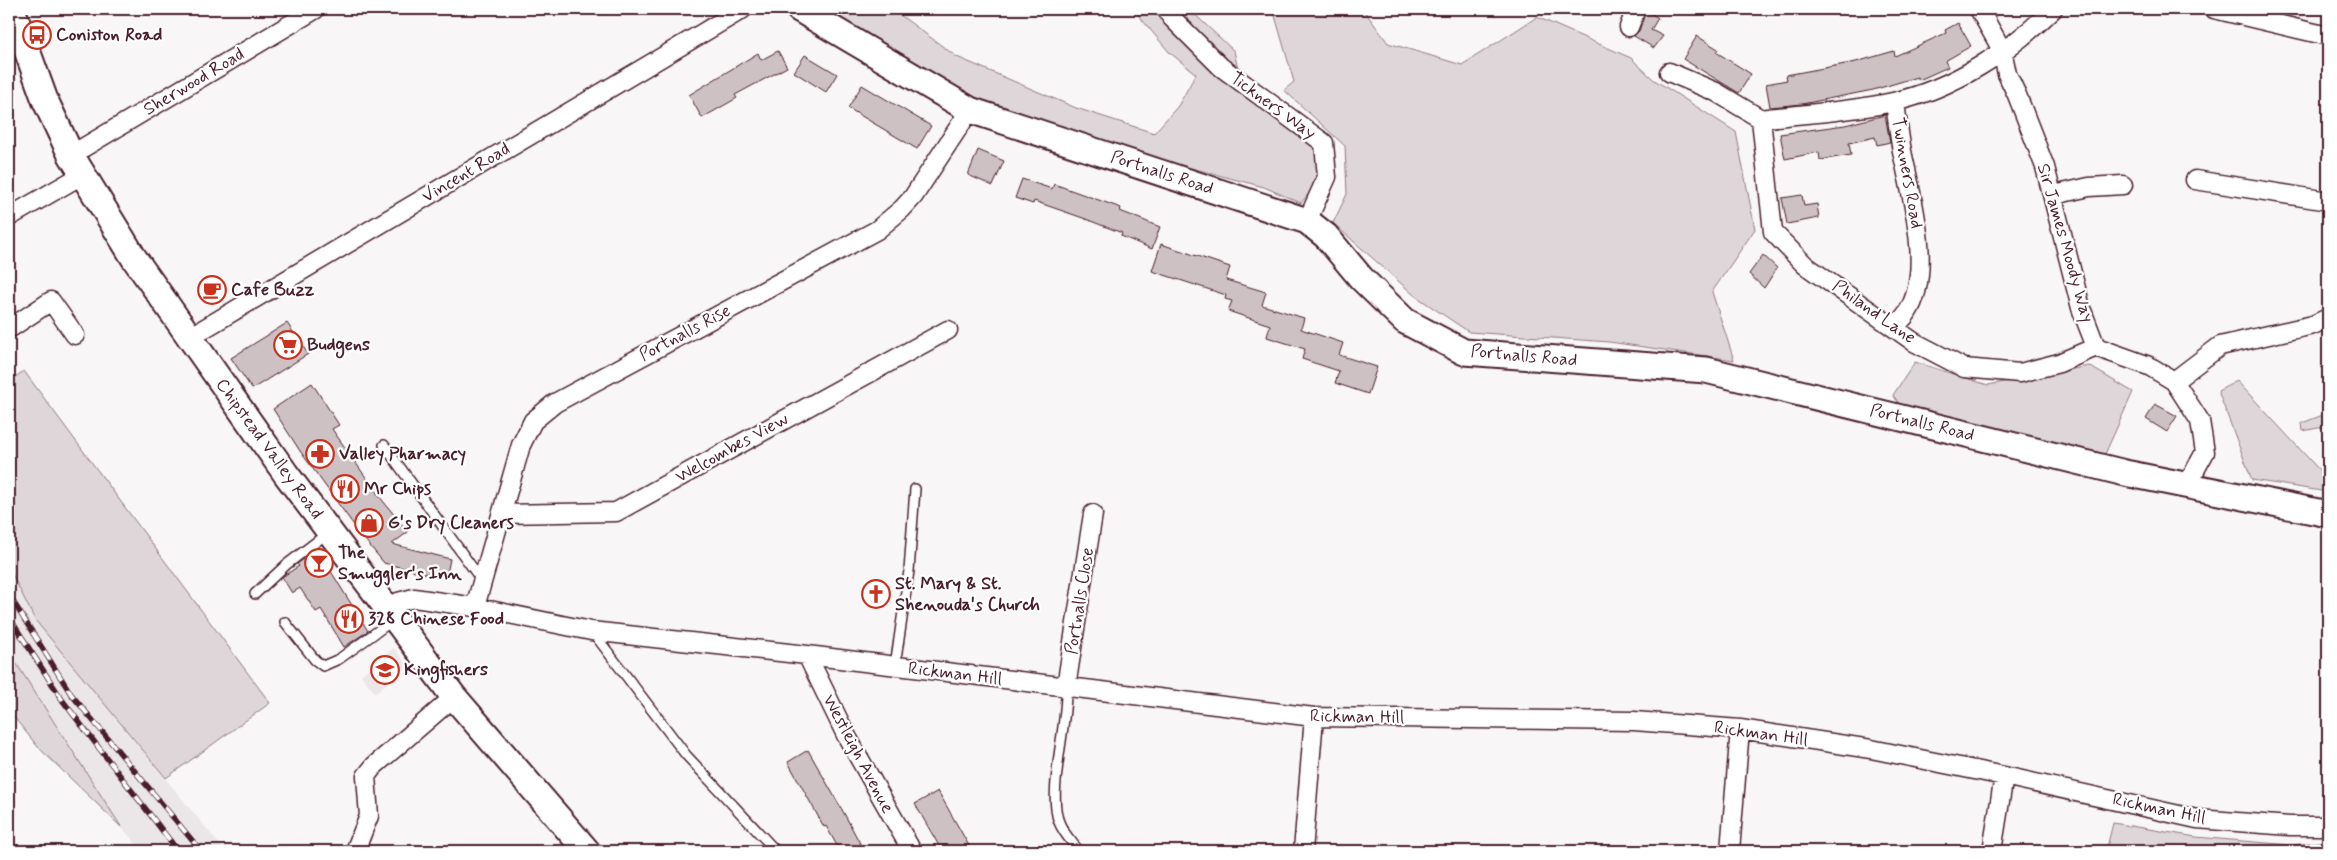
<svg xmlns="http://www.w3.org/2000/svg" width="2337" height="860" font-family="Mynerve,sans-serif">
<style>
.built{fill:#ebe6e8}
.green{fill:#ded6d9;stroke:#947a82}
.building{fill:#cdc1c4;stroke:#4a1f2b}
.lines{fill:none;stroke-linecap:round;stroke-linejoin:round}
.lane-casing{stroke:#4a1f2b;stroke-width:12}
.street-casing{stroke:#4a1f2b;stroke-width:21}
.secondary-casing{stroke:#4a1f2b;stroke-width:29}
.lane{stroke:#fff;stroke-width:9}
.street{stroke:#fff;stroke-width:18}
.secondary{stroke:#fff;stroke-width:25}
.rail-casing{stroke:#4a1f2b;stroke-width:5.5}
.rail{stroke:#fff;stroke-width:4;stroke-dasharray:11;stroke-linecap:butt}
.labels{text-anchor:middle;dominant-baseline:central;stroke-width:4.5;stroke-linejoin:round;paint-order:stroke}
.poi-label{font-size:18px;font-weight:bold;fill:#4a1f2b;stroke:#fff;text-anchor:start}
.street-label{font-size:18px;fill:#4a1f2b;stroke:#fff}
</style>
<rect width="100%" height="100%" fill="#f8f6f7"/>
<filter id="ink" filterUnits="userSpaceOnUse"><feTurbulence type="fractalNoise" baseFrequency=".02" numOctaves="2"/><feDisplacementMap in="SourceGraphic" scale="10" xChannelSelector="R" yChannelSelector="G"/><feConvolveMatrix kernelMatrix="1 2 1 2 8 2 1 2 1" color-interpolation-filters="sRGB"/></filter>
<g filter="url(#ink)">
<path class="built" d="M9,568L35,620L225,851H143L122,828L9,652Z
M394,648L408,666L375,693L361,675Z"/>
<path class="green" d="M800,9H892L957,57L1076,108L1154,133L1178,106L1196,74L1169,52L1133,9H1189L1234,51L1242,88L1316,146L1322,178L1301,203L1264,187L970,110Z
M1273,9H1363L1388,43L1462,65L1537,17L1631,58L1653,79L1736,132L1755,229L1712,292L1734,360L1609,342L1469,332L1414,295L1333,223L1347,194L1345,146L1284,90L1294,82Z
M1915,362L1988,385L2089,366L2133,392L2105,454L1900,405L1893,395Z
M24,371L270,703L166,778L35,620L9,568V381Z
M2237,381L2321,472L2328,470V492L2252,480L2218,391Z
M2328,413V426L2303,431L2302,423Z
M9,652L122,828L38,747L9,711Z
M2113,823L2196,837L2291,845L2328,841V851H2106Z"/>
<path class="building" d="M1646,10L1658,18L1651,30L1663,36L1654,48L1634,36L1639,31Z
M1958,23L1971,46L1945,61L1948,67L1919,80L1917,77L1873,90L1802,104L1770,107L1766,84L1787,80L1786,75L1856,62L1894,51L1895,56L1946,33L1945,30Z
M1697,36L1718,49L1716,52L1751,74L1739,93L1683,59Z
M778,51L787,67L735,95L737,98L702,118L689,95L758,53L761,60Z
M805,55L837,74L826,92L794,72Z
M862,85L931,126L917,149L848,108Z
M1885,115L1890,142L1877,145L1875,137L1849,143L1851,155L1820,160L1819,152L1785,159L1780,134L1845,125Z
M978,150L1004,161L993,186L968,175Z
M1022,179L1052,189L1054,184L1121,208L1120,211L1160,227L1152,249L1121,236L1122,233L1083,218L1034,201L1033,204L1015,198Z
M1802,195L1804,206L1817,204L1819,218L1787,224L1782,198Z
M1161,244L1230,267L1226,280L1266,292L1262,305L1304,318L1301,329L1343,343L1339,355L1377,367L1368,394L1335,383L1339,371L1302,359L1305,349L1267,337L1270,325L1228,311L1232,301L1225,299L1226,295L1152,271Z
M1763,255L1777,268L1764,288L1749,274Z
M287,323L308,354L252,389L231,358Z
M312,383L339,425L332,429L379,496L408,532L392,544L450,559L446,579L384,563L361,535L300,451L273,409Z
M2155,404L2177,416L2167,432L2146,419Z
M317,549L368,631L344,647L321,609L316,612L300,588L292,593L282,577L299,566L297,564Z
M808,750L845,815L864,851H840L826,826L824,827L788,762Z
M938,791L972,851H942L915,804Z"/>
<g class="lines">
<defs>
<path id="lane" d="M384,445L482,581
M255,594L286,565L329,532
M285,622L315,660L323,666L339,659L393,620
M592,631L686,755L776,851
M895,666L909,571L915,489
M1066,687C1068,724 1047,792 1059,822C1063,833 1072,842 1079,851"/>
<path id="street" d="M1166,9L1172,18L1221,67L1324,143L1327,177L1307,221
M1979,9L2002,50L2007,74L2017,95L2045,167L2081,308L2096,347L2149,366L2174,381L2200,421L2205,452L2187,485
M2214,9L2328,36
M1629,27L1636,9
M1669,72L1716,92L1761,119L1773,232L1805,265L1914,342L1964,368L2020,373L2059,363L2096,347
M1761,119C1805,113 1850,112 1893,102C1952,89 2011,51 2053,9
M71,155L316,9
M2195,180L2328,201
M2054,195L2089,187L2123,185
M9,217L82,175
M9,322L12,327L51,301L75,335
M1894,327C1898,323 1904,318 1907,313C1934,272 1911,195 1902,151C1899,135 1897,118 1895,102
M190,337L743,9
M2174,381L2220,346L2313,325L2328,318
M502,514L616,512L948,330
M475,607L521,445L533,421L555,403L877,230L902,209L913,197L970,110
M388,610L398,602L414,598L475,607L591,631L807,655L1314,717L1634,721L1740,729L1871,749L2004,776L2197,819L2290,826H2328
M807,655L846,735L912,851
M1066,687L1093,514
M355,851L369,816L366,776L374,766L454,697
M1303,851L1314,717
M1730,851L1740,729
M1992,851L2004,776"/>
<path id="secondary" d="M12,9L45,100L71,155L134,258L286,474L454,697L587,851
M799,9L970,110L1307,221L1326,236L1361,278L1405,321L1464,352L1706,370L2125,473L2328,514"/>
</defs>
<use href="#lane" class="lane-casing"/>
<use href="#street" class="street-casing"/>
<use href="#secondary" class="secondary-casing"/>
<use href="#lane" class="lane"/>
<use href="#street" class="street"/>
<use href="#secondary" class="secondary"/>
<defs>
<path id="rail" d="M9,595L71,694L201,851
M9,617L63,701L178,851"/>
</defs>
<use href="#rail" class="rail-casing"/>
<use href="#rail" class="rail"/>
</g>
</g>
<defs>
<symbol id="bus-ring" viewBox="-11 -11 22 22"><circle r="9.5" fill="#fff" stroke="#c8321e" stroke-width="1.5"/><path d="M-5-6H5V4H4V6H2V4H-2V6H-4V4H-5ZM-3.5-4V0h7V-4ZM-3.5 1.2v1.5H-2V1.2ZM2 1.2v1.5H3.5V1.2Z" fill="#c8321e"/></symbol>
<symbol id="cafe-ring" viewBox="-11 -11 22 22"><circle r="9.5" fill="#fff" stroke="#c8321e" stroke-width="1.5"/><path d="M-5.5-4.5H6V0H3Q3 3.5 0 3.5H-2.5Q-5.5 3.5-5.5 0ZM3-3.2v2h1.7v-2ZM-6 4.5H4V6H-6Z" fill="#c8321e"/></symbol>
<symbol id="supermarket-ring" viewBox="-11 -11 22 22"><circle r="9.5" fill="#fff" stroke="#c8321e" stroke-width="1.5"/><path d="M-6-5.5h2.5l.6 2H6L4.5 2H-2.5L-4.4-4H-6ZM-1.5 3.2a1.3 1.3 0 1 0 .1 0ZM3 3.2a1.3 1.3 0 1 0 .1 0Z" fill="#c8321e"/></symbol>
<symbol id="pharmacy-ring" viewBox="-11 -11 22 22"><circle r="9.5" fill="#fff" stroke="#c8321e" stroke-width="1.5"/><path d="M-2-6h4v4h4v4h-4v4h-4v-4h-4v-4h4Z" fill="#c8321e"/></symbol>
<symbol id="restaurant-ring" viewBox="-11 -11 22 22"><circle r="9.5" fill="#fff" stroke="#c8321e" stroke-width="1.5"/><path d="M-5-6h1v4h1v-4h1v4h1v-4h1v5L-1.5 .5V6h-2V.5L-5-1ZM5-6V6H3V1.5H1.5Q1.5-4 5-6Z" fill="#c8321e"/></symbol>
<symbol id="shop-ring" viewBox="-11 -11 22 22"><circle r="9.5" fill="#fff" stroke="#c8321e" stroke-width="1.5"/><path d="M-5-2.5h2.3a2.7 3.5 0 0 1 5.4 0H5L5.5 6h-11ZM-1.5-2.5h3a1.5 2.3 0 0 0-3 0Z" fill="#c8321e"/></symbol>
<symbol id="bar-ring" viewBox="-11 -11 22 22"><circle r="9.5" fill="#fff" stroke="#c8321e" stroke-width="1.5"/><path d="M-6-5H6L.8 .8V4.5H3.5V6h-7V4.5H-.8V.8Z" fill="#c8321e"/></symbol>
<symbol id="church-ring" viewBox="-11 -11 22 22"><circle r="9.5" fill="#fff" stroke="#c8321e" stroke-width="1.5"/><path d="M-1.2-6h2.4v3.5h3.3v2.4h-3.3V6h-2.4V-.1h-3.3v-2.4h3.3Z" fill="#c8321e"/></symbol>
<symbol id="school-ring" viewBox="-11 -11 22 22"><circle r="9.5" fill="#fff" stroke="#c8321e" stroke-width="1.5"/><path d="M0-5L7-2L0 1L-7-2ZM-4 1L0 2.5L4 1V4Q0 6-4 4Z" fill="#c8321e"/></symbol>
</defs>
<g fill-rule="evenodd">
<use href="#bus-ring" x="21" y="19" width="32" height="32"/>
<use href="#cafe-ring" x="196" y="274" width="32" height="32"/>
<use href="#supermarket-ring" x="272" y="329" width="32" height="32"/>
<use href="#pharmacy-ring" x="304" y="438" width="32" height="32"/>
<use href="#restaurant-ring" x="329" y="473" width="32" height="32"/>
<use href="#shop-ring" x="353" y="507" width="32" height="32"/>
<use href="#bar-ring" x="303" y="547" width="32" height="32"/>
<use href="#church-ring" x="860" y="578" width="32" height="32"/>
<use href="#restaurant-ring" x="333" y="603" width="32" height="32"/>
<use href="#school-ring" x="369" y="654" width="32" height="32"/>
</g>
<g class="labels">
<g class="poi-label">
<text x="56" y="35">Coniston Road</text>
<text x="231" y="290">Cafe Buzz</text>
<text x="307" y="345">Budgens</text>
<text x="339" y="454">Valley Pharmacy</text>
<text x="364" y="489">Mr Chips</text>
<text x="388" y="523">G's Dry Cleaners</text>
<text x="338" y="553">The<tspan x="338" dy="21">Smuggler's Inn</tspan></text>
<text x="895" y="584">St. Mary &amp; St.<tspan x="895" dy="21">Shenouda's Church</tspan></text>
<text x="368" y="619">328 Chinese Food</text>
<text x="404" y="670">Kingfishers</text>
</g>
<g class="street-label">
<text transform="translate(194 82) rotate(-31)">Sherwood Road</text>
<text transform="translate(1273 106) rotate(36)">Tickners Way</text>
<text transform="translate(466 173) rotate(-31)">Vincent Road</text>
<text transform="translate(1162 173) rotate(18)">Portnalls Road</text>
<text transform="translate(1907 173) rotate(80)">Twinners Road</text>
<text transform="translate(2065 243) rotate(74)">Sir James Moody Way</text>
<text transform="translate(1874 312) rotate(35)">Philand Lane</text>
<text transform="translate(685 333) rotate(-28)">Portnalls Rise</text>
<text transform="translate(1524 356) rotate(5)">Portnalls Road</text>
<text transform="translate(1922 423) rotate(14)">Portnalls Road</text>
<text transform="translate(732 448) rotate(-29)">Welcombes View</text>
<text transform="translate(269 449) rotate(54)">Chipstead Valley Road</text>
<text transform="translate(1080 601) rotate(-81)">Portnalls Close</text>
<text transform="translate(955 674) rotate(7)">Rickman Hill</text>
<text transform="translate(1357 717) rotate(1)">Rickman Hill</text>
<text transform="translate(1761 734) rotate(8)">Rickman Hill</text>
<text transform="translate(858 754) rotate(62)">Westleigh Avenue</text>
<text transform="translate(2159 809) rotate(12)">Rickman Hill</text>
</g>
</g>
<rect width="2337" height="860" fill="none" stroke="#fff" stroke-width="30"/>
<rect x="15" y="15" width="2307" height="830" fill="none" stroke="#4a1f2b" stroke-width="2" filter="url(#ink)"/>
</svg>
